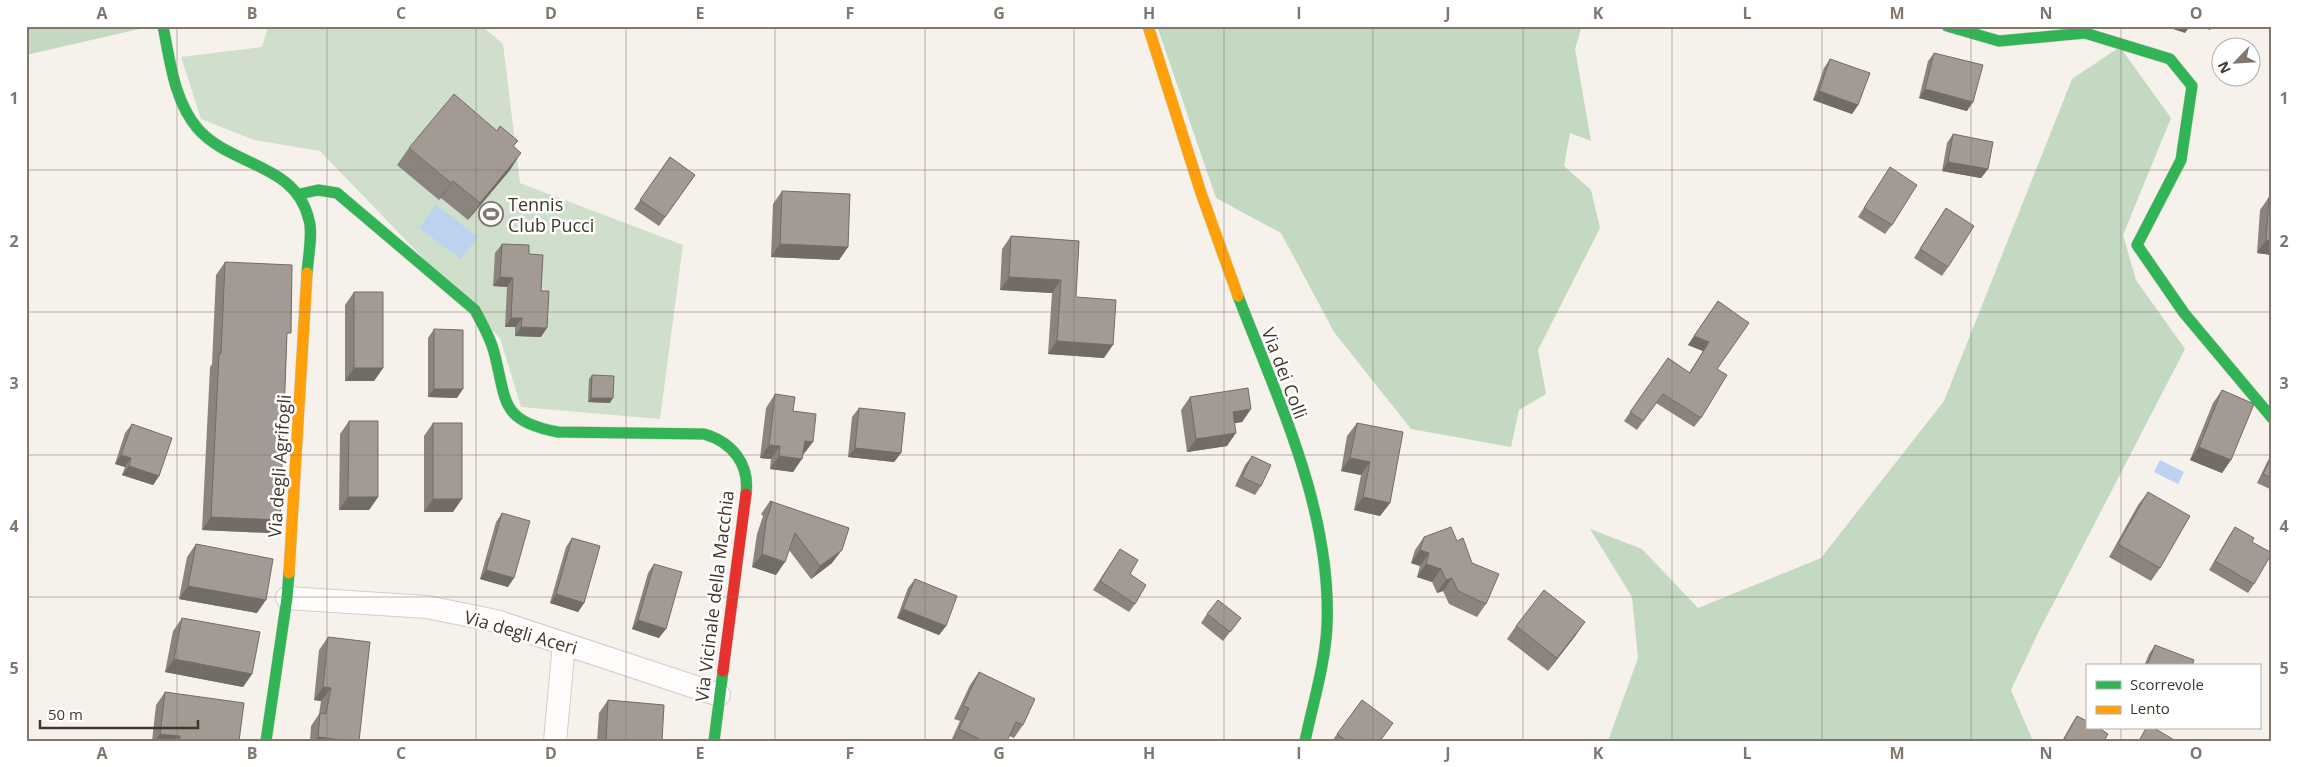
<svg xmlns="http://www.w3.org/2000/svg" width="2298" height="767" font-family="'Open Sans',sans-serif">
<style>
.green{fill:#d0dfcc}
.forest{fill:#c3d9c1}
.water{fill:#bcd2ef}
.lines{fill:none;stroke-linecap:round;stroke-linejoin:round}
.street-casing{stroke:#d5cdc6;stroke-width:24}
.fast-casing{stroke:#d5cdc6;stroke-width:12}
.slow-casing{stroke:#d5cdc6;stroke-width:12}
.jam-casing{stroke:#d5cdc6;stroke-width:12}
.street{stroke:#fefdfc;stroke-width:22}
.fast{stroke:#30b455;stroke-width:11}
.slow{stroke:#ff9f0a;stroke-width:11}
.jam{stroke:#e5322d;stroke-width:11}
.wall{fill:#8b847e}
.shaded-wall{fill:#716c67}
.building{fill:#a29a93;stroke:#716c67}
.grid{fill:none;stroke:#81776e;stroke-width:1;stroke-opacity:0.55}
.labels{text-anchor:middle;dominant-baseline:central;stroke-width:5;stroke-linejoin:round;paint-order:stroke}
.poi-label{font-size:18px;fill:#42362b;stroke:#fff;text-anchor:start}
.street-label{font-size:18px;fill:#42362b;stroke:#fff}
.neatline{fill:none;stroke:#81776e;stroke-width:2}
.grid-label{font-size:16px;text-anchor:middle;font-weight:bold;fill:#81776e}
</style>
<rect width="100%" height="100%" fill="#f7f1eb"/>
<path class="green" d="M268,26H482L503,44L520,183L683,245L660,419L521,407L500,338L320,151L254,140L201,119L181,57L262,47Z"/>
<path class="forest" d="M26,26H148V27L26,55Z
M1157,26H1582L1575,49L1591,141L1570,133L1564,166L1591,190L1600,228L1538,350L1546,394L1519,410L1511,447L1411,429L1334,332L1281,233L1216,198Z
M2120,47L2171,118L2123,235L2136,280L2185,349L2038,633L2011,690L2033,741H1608L1638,658L1632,597L1590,529L1642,549L1698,608L1821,558L1944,401L2072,79Z"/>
<path class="water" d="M436,205L478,237L461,259L419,228Z
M2160,460L2184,472L2178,484L2154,472Z"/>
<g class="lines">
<defs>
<path id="street" d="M287,598L427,607L496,621L719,695
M555,741L564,644"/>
<path id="fast" d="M163,26C170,61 174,101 198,129C232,167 296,163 309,220C313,233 308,258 307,273
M1947,26L1999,41L2085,33L2170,59L2192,86L2181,160L2137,245L2184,313L2272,418
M300,194L318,190L337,193L475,310C482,324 490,336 494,352C507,401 499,421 558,432L704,434C732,442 750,464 746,494
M1238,296C1278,400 1332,511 1327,626C1325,665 1313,703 1305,741
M266,741L287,598L289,573
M714,741L723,671"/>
<path id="slow" d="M1148,26L1201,193L1238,296
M289,573L307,273"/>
<path id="jam" d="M723,671L746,494"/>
</defs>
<use href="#street" class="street-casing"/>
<use href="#fast" class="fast-casing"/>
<use href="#slow" class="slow-casing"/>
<use href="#jam" class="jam-casing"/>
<use href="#street" class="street"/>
<use href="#fast" class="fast"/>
<use href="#slow" class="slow"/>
<use href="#jam" class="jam"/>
</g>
<path class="wall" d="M1934,53L1967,111L1919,98L1928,61Z
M1830,59L1858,105L1852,114L1813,100L1824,68Z
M1953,134L1988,169L1981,178L1942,171L1947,143Z
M514,147L510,170L468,220L441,198L439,200L397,165L409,148Z
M670,157L695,175L659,226L634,209Z
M1890,167L1892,225L1885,234L1858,217Z
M782,191L848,247L839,260L771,257L773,204Z
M2269,197L2272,255L2257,253L2260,210Z
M1946,208L1948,267L1942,276L1914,258Z
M1011,236L1079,241L1076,297L1104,358L1048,354L1052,293L1000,290L1002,249Z
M502,244L529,254L541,291V337L515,336V327H505L507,287L493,286L495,253Z
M225,262L287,339L280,520L270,533L202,530L210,367L212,364L216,275Z
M354,292L383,368L374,381H345V305Z
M1718,301L1717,369L1701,418L1694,427L1656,403L1637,430L1624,421L1668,358L1689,373L1703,351L1688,345Z
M434,329L457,398L428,397V338Z
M592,375L610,403L588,402L589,379Z
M2222,390L2231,460L2222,473L2190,460L2213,403Z
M775,394L803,455L793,472L770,469L771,459L760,458L766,408Z
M1190,397L1251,409L1242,422L1234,423L1227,446L1187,452L1181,410Z
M859,408L901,453L894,462L848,457L852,417Z
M349,421L378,497L369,510H339L340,434Z
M433,423L453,512H424V436Z
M1357,423L1390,503L1380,516L1354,510L1361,475L1341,471L1347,436Z
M132,424L159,476L153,485L122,475L125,467L115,464L125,433Z
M2272,452V490L2257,483Z
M1252,456L1261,486L1255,495L1235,486L1245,465Z
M2148,492L2160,568L2151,581L2109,557L2138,505Z
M770,501L832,563L811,579L789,550L776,575L752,567L757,534L763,516L761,514Z
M502,513L508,587L480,579L496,522Z
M2235,527L2252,542L2254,584L2248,593L2209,570L2229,536Z
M1424,537L1457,541L1486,604L1477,617L1449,604L1443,591L1437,593L1432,582L1417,577L1420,566L1411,563L1415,550Z
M572,538L584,603L578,612L550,603L566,547Z
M196,544L257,613L179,599L187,557Z
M1120,549L1130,574L1135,604L1129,612L1093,590Z
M654,564L659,638L632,629L648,573Z
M915,579L946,626L939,635L897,618L908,588Z
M1207,614L1241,618L1223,641L1201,623Z
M182,618L252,674L243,687L165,672L173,631Z
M1516,626L1576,635L1548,671L1507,639Z
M328,637L359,741H310L311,726L319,714L321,701L314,700L319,650Z
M2155,645L2192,666H2144L2149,654Z
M979,672L1023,725L1014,738L1009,736L1007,741H951L960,721L954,719L970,685Z
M165,692L239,741H152L156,705Z
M608,700L662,741H597L599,713Z
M1362,700L1380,741H1332Z
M2077,716L2104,741H2062L2071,725Z"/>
<path class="shaded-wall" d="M2164,26H2190L2185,33Z
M2200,26H2213L2210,30Z
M1925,89L1973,102L1967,111L1919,98Z
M1819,91L1858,105L1852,114L1813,100Z
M521,153L510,170L468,220L480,203Z
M1948,162L1988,169L1981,178L1942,171Z
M453,181L441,198L439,200L451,183Z
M2266,240L2272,241V255L2257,253Z
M780,244L848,247L839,260L771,257Z
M500,277L513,278L507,287L493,286Z
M1009,277L1061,280L1052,293L1000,290Z
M511,318H522L515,327H505Z
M521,327L547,328L541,337L515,336Z
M1694,336L1709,342L1703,351L1688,345Z
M1057,341L1113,345L1104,358L1048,354Z
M354,368H383L374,381H345Z
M434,389H463L457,398L428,397Z
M591,398H613L610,403L588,402Z
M1251,409L1242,422L1223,425L1233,412Z
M1236,433L1227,446L1187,452L1196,439Z
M805,441L813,442L803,455L796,454Z
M769,445L780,446L771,459L760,458Z
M2199,447L2231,460L2222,473L2190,460Z
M855,448L901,453L894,462L848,457Z
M121,455L131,458L125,467L115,464Z
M779,456L802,459L793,472L770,469Z
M1350,458L1370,462L1361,475L1341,471Z
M129,466L159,476L153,485L122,475Z
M348,497H378L369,510H339Z
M1363,497L1390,503L1380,516L1354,510Z
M433,499H462L453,512H424Z
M211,517L280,520L270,533L202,530Z
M842,550L832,563L811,579L820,566Z
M1420,550L1429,553L1420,566L1411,563Z
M762,554L785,562L776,575L752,567Z
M1426,564L1441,569L1432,582L1417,577Z
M486,570L514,578L508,587L480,579Z
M1452,578L1443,591L1437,593L1446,580Z
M188,586L266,600L257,613L179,599Z
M556,594L584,603L578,612L550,603Z
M903,609L946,626L939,635L897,618Z
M638,620L666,629L659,638L632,629Z
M1585,622L1576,635L1548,671L1557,658Z
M174,659L252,674L243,687L165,672Z
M323,687L331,688L321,701L314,700Z
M160,734L180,736L177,741H155Z
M318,737L349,741H315Z"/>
<path class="building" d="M1934,53L1983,65L1973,102L1925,89Z
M1830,59L1870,73L1858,105L1819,91Z
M454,94L497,131L500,126L518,141L513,146L521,153L480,203L453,181L451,183L409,148Z
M1953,134L1993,142L1988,169L1948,162Z
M670,157L695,175L665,217L640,200Z
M1890,167L1917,185L1892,225L1864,208Z
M782,191L850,194L848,247L780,244Z
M2269,197H2272V241L2266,240Z
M1946,208L1974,226L1948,267L1920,249Z
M1011,236L1079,241L1076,297L1116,300L1113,345L1057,341L1061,280L1009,277Z
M502,244L529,245V254L543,255L541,291H549L547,328L521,327L522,318H511L513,278L500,277Z
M225,262L292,265L291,333H287L280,520L211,517L219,354H221Z
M354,292H383V368H354Z
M1718,301L1749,323L1717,369L1727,375L1701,418L1663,394L1643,421L1630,412L1668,358L1690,373L1709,342L1694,336Z
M434,329L463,330V389H434Z
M592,375L614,376L613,398H591Z
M1248,388L1251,409L1233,412L1236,433L1196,439L1190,397Z
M2222,390L2254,404L2231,460L2199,447Z
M775,394L795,397L793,411L816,414L813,442L805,441L802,459L779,456L780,446L769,445Z
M859,408L905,413L901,453L855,448Z
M349,421H378V497H348Z
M433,423H462V499H433Z
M1357,423L1403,432L1390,503L1363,497L1370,462L1350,458Z
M132,424L172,438L159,476L129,466L131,458L121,455Z
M1252,456L1271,465L1261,486L1242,477Z
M2272,456V478L2263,474Z
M2148,492L2190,516L2160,568L2118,544Z
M770,501L849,528L842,550L820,566L795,533L785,562L762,554L766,521L772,503Z
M502,513L530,521L514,578L486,570Z
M1451,527L1457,541L1463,538L1472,563L1499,574L1486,604L1458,591L1452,578L1446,580L1441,569L1426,564L1429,553L1420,550L1424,537Z
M2235,527L2254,538L2252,542L2272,553L2254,584L2215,561Z
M572,538L600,546L584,603L556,594Z
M196,544L273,559L266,600L188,586Z
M1120,549L1138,560L1130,574L1146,585L1135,604L1100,581Z
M654,564L682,572L666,629L638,620Z
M915,579L957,596L946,626L903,609Z
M1544,590L1585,622L1557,658L1516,626Z
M1218,600L1241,618L1230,632L1207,614Z
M182,618L260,632L252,674L174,659Z
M328,637L370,642L359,741H349L318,737L320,713L326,714L331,688L323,687Z
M2155,645L2194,660L2192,666H2147Z
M979,672L1035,699L1023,725L1016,722L1007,741H983L959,729L969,708L963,706Z
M165,692L244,703L239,741H180V736L160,734Z
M608,700L664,705L662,741H606Z
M1362,700L1393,723L1380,741H1347L1337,734Z
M2077,716L2087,721V728H2099L2108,734L2104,741H2063Z
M2146,728H2154L2176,741H2139Z"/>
<path class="grid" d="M177,26V741M327,26V741M476,26V741M626,26V741M775,26V741M925,26V741M1074,26V741M1224,26V741M1373,26V741M1523,26V741M1672,26V741M1822,26V741M1971,26V741M2121,26V666M26,170H2272M26,312H2272M26,455H2272M26,597H2272M2121,728V741"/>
<defs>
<symbol id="stadium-ring" viewBox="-11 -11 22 22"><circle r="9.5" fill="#fff" stroke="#81776e" stroke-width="1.5"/><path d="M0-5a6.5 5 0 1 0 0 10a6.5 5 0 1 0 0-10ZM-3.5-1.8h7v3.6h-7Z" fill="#81776e"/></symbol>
</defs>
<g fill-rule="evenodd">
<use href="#stadium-ring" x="477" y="200" width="28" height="28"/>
</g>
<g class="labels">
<g class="poi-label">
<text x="508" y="204">Tennis<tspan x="508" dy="21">Club Pucci</tspan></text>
</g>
<g class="street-label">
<text transform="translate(1285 373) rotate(69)">Via dei Colli</text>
<text transform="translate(279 466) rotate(-86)">Via degli Agrifogli</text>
<text transform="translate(714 596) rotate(-83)">Via Vicinale della Macchia</text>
<text transform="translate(521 632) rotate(16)">Via degli Aceri</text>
</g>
</g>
<rect width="2298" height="767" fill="none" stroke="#ffffff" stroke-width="55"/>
<rect x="2086" y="664" width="175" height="65" fill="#ffffff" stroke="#b3afaa"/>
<rect x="2096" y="681" width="25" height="8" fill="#30b455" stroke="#b3afaa"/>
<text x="2130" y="690" font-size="15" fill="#42362b">Scorrevole</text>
<rect x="2096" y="706" width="25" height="8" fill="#ff9f0a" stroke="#b3afaa"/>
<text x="2130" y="714" font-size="15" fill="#42362b">Lento</text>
<g transform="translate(2236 62) rotate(245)"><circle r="24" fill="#ffffff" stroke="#b3afaa"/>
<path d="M0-4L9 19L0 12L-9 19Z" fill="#81776e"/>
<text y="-8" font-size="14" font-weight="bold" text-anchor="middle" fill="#42362b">N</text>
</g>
<path d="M40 720v8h158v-8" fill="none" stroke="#42362b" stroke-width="2.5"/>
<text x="48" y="720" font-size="15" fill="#42362b" stroke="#ffffff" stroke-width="4" paint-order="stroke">50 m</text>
<rect x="28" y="28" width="2242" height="712" class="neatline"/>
<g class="grid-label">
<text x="102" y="19">A</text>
<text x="252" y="19">B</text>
<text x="401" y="19">C</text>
<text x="551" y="19">D</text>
<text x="700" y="19">E</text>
<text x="850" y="19">F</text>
<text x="999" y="19">G</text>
<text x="1149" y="19">H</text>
<text x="1299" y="19">I</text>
<text x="1448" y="19">J</text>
<text x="1598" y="19">K</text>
<text x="1747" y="19">L</text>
<text x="1897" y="19">M</text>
<text x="2046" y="19">N</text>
<text x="2196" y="19">O</text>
<text x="14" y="104">1</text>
<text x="2284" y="104">1</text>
<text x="14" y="247">2</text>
<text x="2284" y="247">2</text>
<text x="14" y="389">3</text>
<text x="2284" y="389">3</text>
<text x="14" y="532">4</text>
<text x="2284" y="532">4</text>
<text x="14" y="674">5</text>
<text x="2284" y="674">5</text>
<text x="102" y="759">A</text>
<text x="252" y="759">B</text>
<text x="401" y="759">C</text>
<text x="551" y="759">D</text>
<text x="700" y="759">E</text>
<text x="850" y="759">F</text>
<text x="999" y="759">G</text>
<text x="1149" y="759">H</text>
<text x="1299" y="759">I</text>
<text x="1448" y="759">J</text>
<text x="1598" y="759">K</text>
<text x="1747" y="759">L</text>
<text x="1897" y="759">M</text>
<text x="2046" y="759">N</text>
<text x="2196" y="759">O</text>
</g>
</svg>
